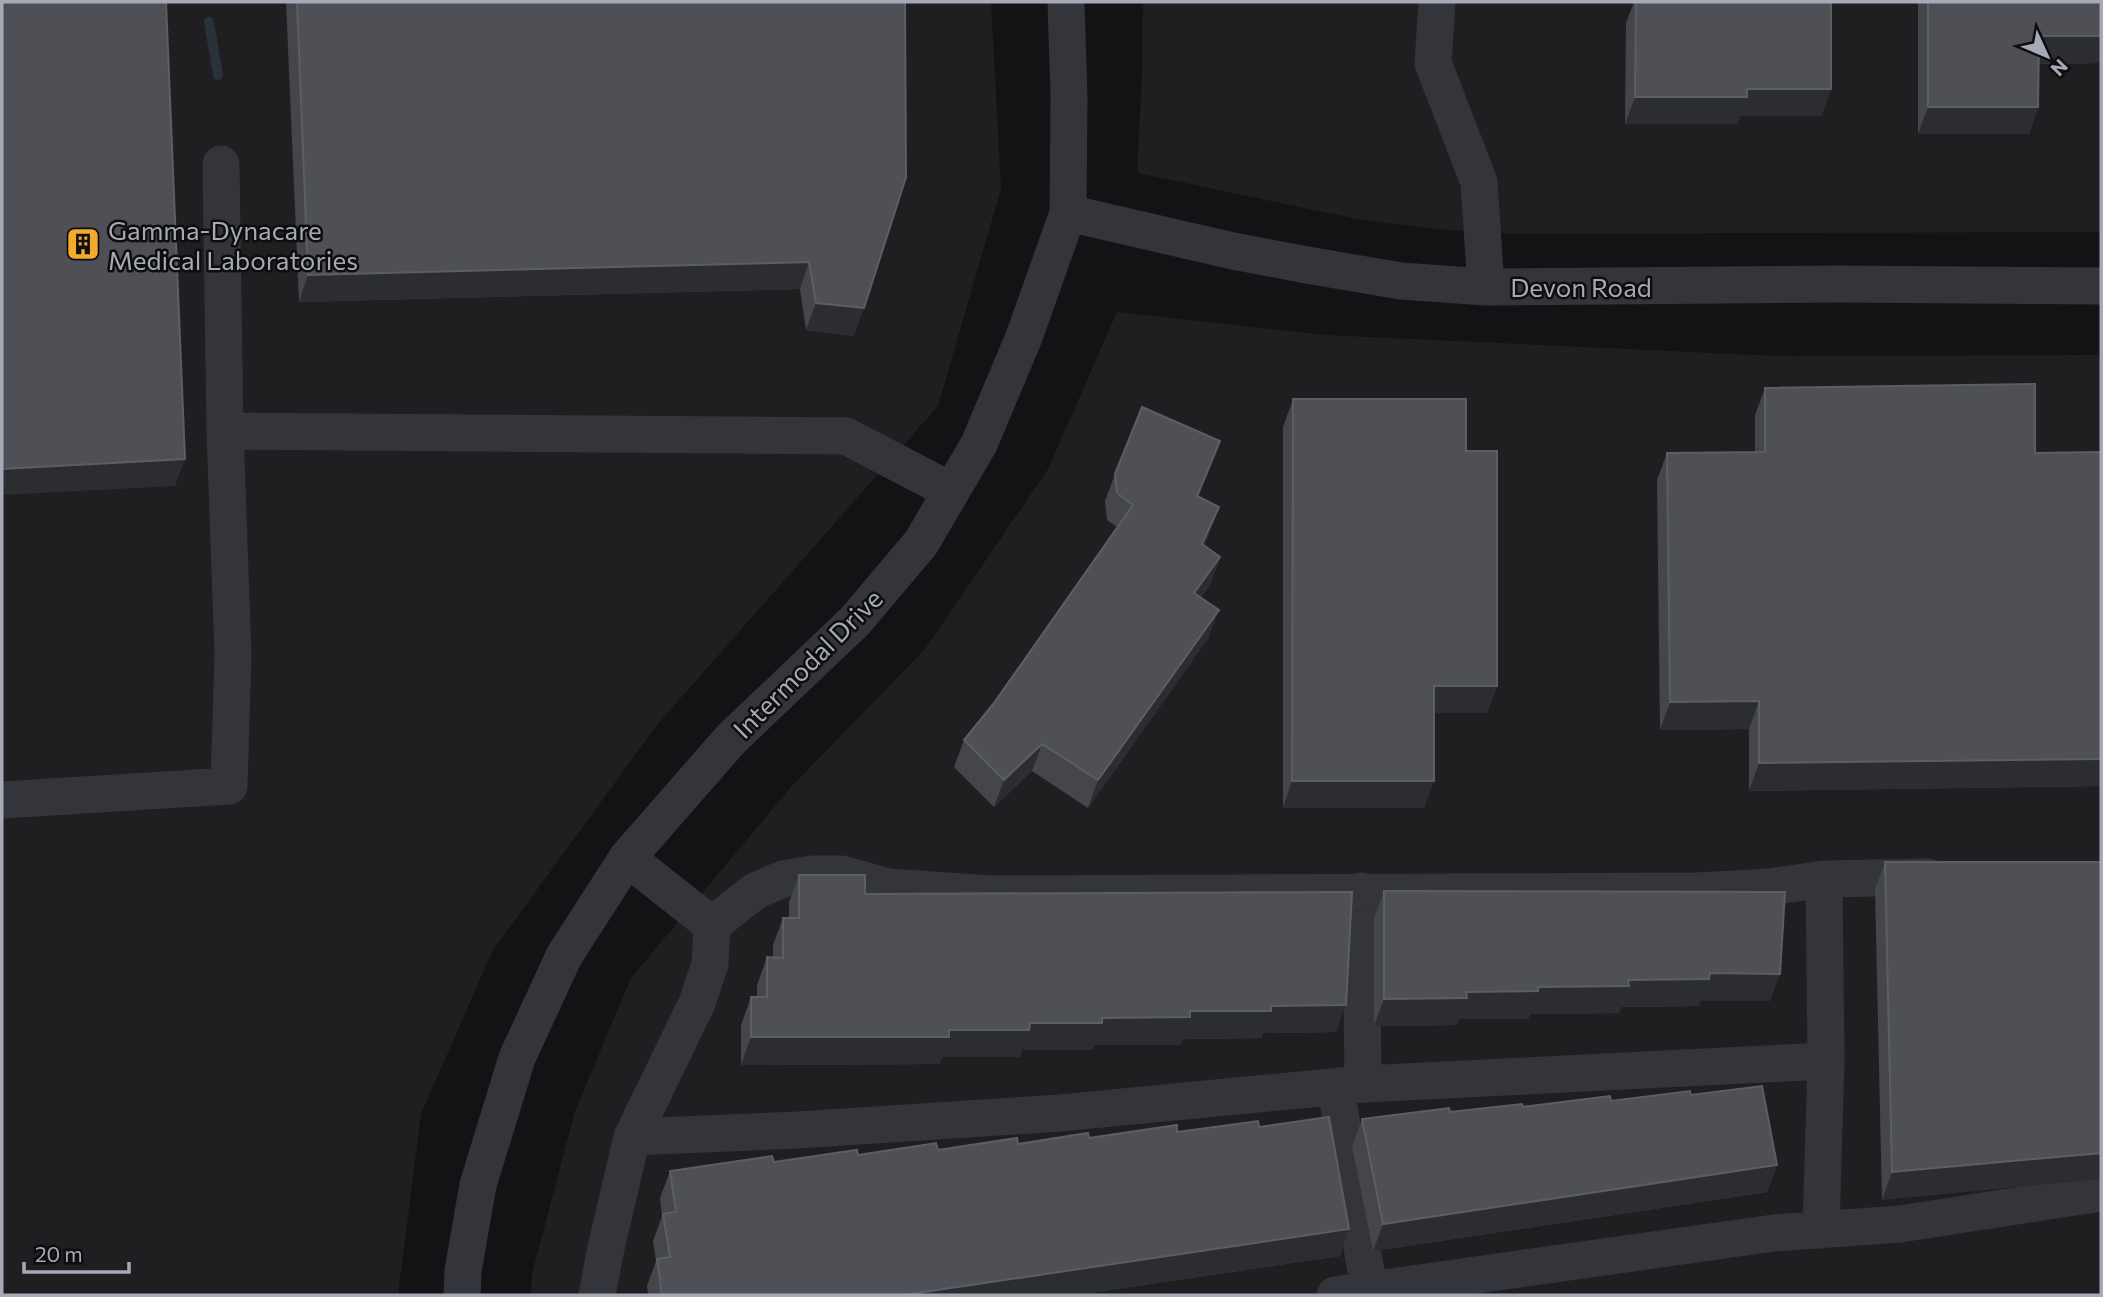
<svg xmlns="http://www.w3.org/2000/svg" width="2103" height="1297" font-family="Commissioner,sans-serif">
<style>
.built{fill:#1f1f22}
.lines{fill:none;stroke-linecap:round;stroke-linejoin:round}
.stream{stroke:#293239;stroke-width:10}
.minor{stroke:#34353a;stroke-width:37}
.wall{fill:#44464a}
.shaded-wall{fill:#2c2d30}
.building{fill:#4f5056;stroke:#5c5e65;stroke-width:2}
.labels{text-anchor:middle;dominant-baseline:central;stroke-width:5;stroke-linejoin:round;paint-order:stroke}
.poi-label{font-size:26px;fill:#a5aab6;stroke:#0e0e10;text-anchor:start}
.street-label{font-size:26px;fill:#a5aab6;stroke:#0e0e10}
</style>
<rect width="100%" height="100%" fill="#131315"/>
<path class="built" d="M2,2H991L1001,189L938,406L657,725L493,950L421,1114L398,1295H2Z
M1143,2H2101V232L1517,234L1445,230L1357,219L1138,173L1137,170L1142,76Z
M1117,312L1326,335L1777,356L2101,355V1295H531L532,1274L575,1111L631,978L791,787L925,649L1048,469Z"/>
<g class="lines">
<path class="stream" d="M209,22L218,75"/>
<path class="minor" d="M1437,2L1433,63L1479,182L1486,287
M1068,213L1233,251L1307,265L1401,281L1486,287L1838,284L2101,286
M225,431L846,436L951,491
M2,800L229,786L233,654L225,431L221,164
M1361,891L1363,1084
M712,925L755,891L783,879L813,874H842L889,887L991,894L1696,891L1769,887L1824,879L1929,877
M1336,1088L1369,1290
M632,1137L798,1130L1060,1113L1363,1084L1826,1061L1824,879
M1821,1230L1826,1061
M462,1295L463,1271L478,1185L517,1058L564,956L627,858L731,739L855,621L921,543L979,444L1024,337L1068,213L1069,96L1066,2
M597,1295L606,1248L632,1137L697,1003L710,964L712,925L627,858
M1335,1295L1774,1233L1900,1224L2101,1193"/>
</g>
<path class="wall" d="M286,2H905L854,336L806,330L800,289L299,302Z
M1634,2H1831V89L1821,116H1740L1737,124H1625L1626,23Z
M1918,2H2101V63L2039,64L2038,107L2029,134H1918Z
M1765,388L2035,453L2101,452V786L1749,791V729L1660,730L1657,480L1667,453L1755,452V415Z
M1293,399L1466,451L1497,686L1487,713H1434L1424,808H1283V427Z
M1210,468L1198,497L1209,534L1204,546L1220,557L1210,585L1201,597L1209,637L1088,808L1032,771L994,807L954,767L964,740L994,703L1117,527L1107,520L1105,501L1115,474Z
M1885,862H2101L1882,1200L1875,889Z
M799,875L865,894L1336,1032L1263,1033L1261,1038L1182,1039L1180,1045H1094L1092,1050H1022L1020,1057H942L939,1064L741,1065V1025L751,997H757V985L767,957L773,958V945L783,918H789V902Z
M1384,891L1770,1001H1701L1699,1006L1621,1007L1619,1013L1530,1014L1528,1019H1459L1457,1025L1374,1026V918Z
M1691,1095L1777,1165L1767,1192L1373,1251L1352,1146L1362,1119Z
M1259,1127L1349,1229L1340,1256L1076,1295H648L647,1286L656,1261L653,1241L662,1216L660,1198L670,1171L858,1155Z"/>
<path class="shaded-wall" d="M2039,36H2101V63L2029,64Z
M1747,89H1831L1821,116H1740L1737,124H1625L1635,97Z
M1928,107H2038L2029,134H1918Z
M809,262L800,289L299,302L308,275Z
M816,303L864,308L854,336L806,330Z
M1220,441L1210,468L1187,524L1197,496Z
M185,459L175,486L2,495V469Z
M1219,507L1209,534L1192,572L1202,544Z
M1220,557L1210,585L1185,620L1194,593Z
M1219,610L1209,637L1088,808L1098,780Z
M1434,686H1497L1487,713H1424Z
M1759,701L1749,729L1660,730L1670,702Z
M1042,744L1032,771L994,807L1004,780Z
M2101,759V786L1749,791L1759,763Z
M1292,781H1434L1424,808H1283Z
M1710,973L1780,974L1770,1001H1701L1699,1006L1621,1007L1619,1013L1530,1014L1528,1019H1459L1457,1025L1374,1026L1384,999Z
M1346,1005L1336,1032L1263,1033L1261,1038L1182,1039L1180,1045H1094L1092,1050H1022L1020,1057H942L939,1064L741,1065L751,1037L949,1030L1030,1023L1271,1006Z
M2101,1153V1179L1882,1200L1892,1172Z
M1777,1165L1767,1192L1373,1251L1383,1224Z
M1349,1229L1340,1256L1076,1295H904Z"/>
<path class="building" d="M2,2H166L185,459L2,469Z
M297,2H905L906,177L864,308L816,303L809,262L308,275Z
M1636,2H1831V89H1747V97H1635Z
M1928,2H2101V36H2039L2038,107H1928Z
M2035,384V453L2101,452V759L1759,763V701L1670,702L1667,453L1765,452V388Z
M1293,399H1466V451H1497V686H1434V781H1292Z
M1142,407L1220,441L1197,496L1219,507L1202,544L1220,557L1194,593L1219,610L1098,780L1042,744L1004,780L964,740L994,703L1133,505L1117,493L1115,474Z
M1885,862H2101V1153L1892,1172Z
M799,875H865V894L1352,892L1346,1005L1271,1006V1011H1190V1017L1102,1018V1023H1030L1029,1030H949V1037H751V997H767V957L783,958V918H799Z
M1384,891L1785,892L1780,974L1710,973L1709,979L1628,980L1629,986L1538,987V991L1466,992L1467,998L1384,999Z
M1762,1086L1777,1165L1383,1224L1362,1119L1449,1108L1450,1112L1522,1104L1523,1107L1610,1096L1611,1101L1690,1091L1691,1095Z
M1329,1117L1349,1229L904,1295H662L657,1259L670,1257L663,1214L676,1212L670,1171L772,1156L774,1162L857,1150L858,1155L936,1143L938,1150L1017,1138L1018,1144L1088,1133L1089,1138L1177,1125V1132L1258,1121L1259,1127Z"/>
<defs>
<symbol id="building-square" viewBox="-11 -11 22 22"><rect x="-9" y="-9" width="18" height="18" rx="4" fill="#f4ab2c" stroke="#0e0e10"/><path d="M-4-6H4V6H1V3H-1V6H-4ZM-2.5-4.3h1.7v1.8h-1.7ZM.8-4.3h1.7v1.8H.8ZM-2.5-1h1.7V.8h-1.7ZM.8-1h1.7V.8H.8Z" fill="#111"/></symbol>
</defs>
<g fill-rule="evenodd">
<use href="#building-square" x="64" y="225" width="38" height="38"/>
</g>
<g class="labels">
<g class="poi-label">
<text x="108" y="229">Gamma-Dynacare<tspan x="108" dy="30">Medical Laboratories</tspan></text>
</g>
<g class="street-label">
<text x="1581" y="286">Devon Road</text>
<text transform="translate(807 663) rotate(-45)">Intermodal Drive</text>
</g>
</g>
<rect width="2103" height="1297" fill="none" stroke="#a5aab6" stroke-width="7"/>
<g transform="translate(2047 56) rotate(134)" stroke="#0e0e10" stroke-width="5" paint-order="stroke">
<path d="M0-5L12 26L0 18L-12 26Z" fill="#a5aab6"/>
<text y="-10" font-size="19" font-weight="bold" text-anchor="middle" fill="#a5aab6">N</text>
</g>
<path d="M24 1262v10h105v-10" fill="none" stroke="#a5aab6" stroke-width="3.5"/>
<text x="35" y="1262" font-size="21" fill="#a5aab6" stroke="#0e0e10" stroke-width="5" paint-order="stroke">20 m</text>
</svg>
